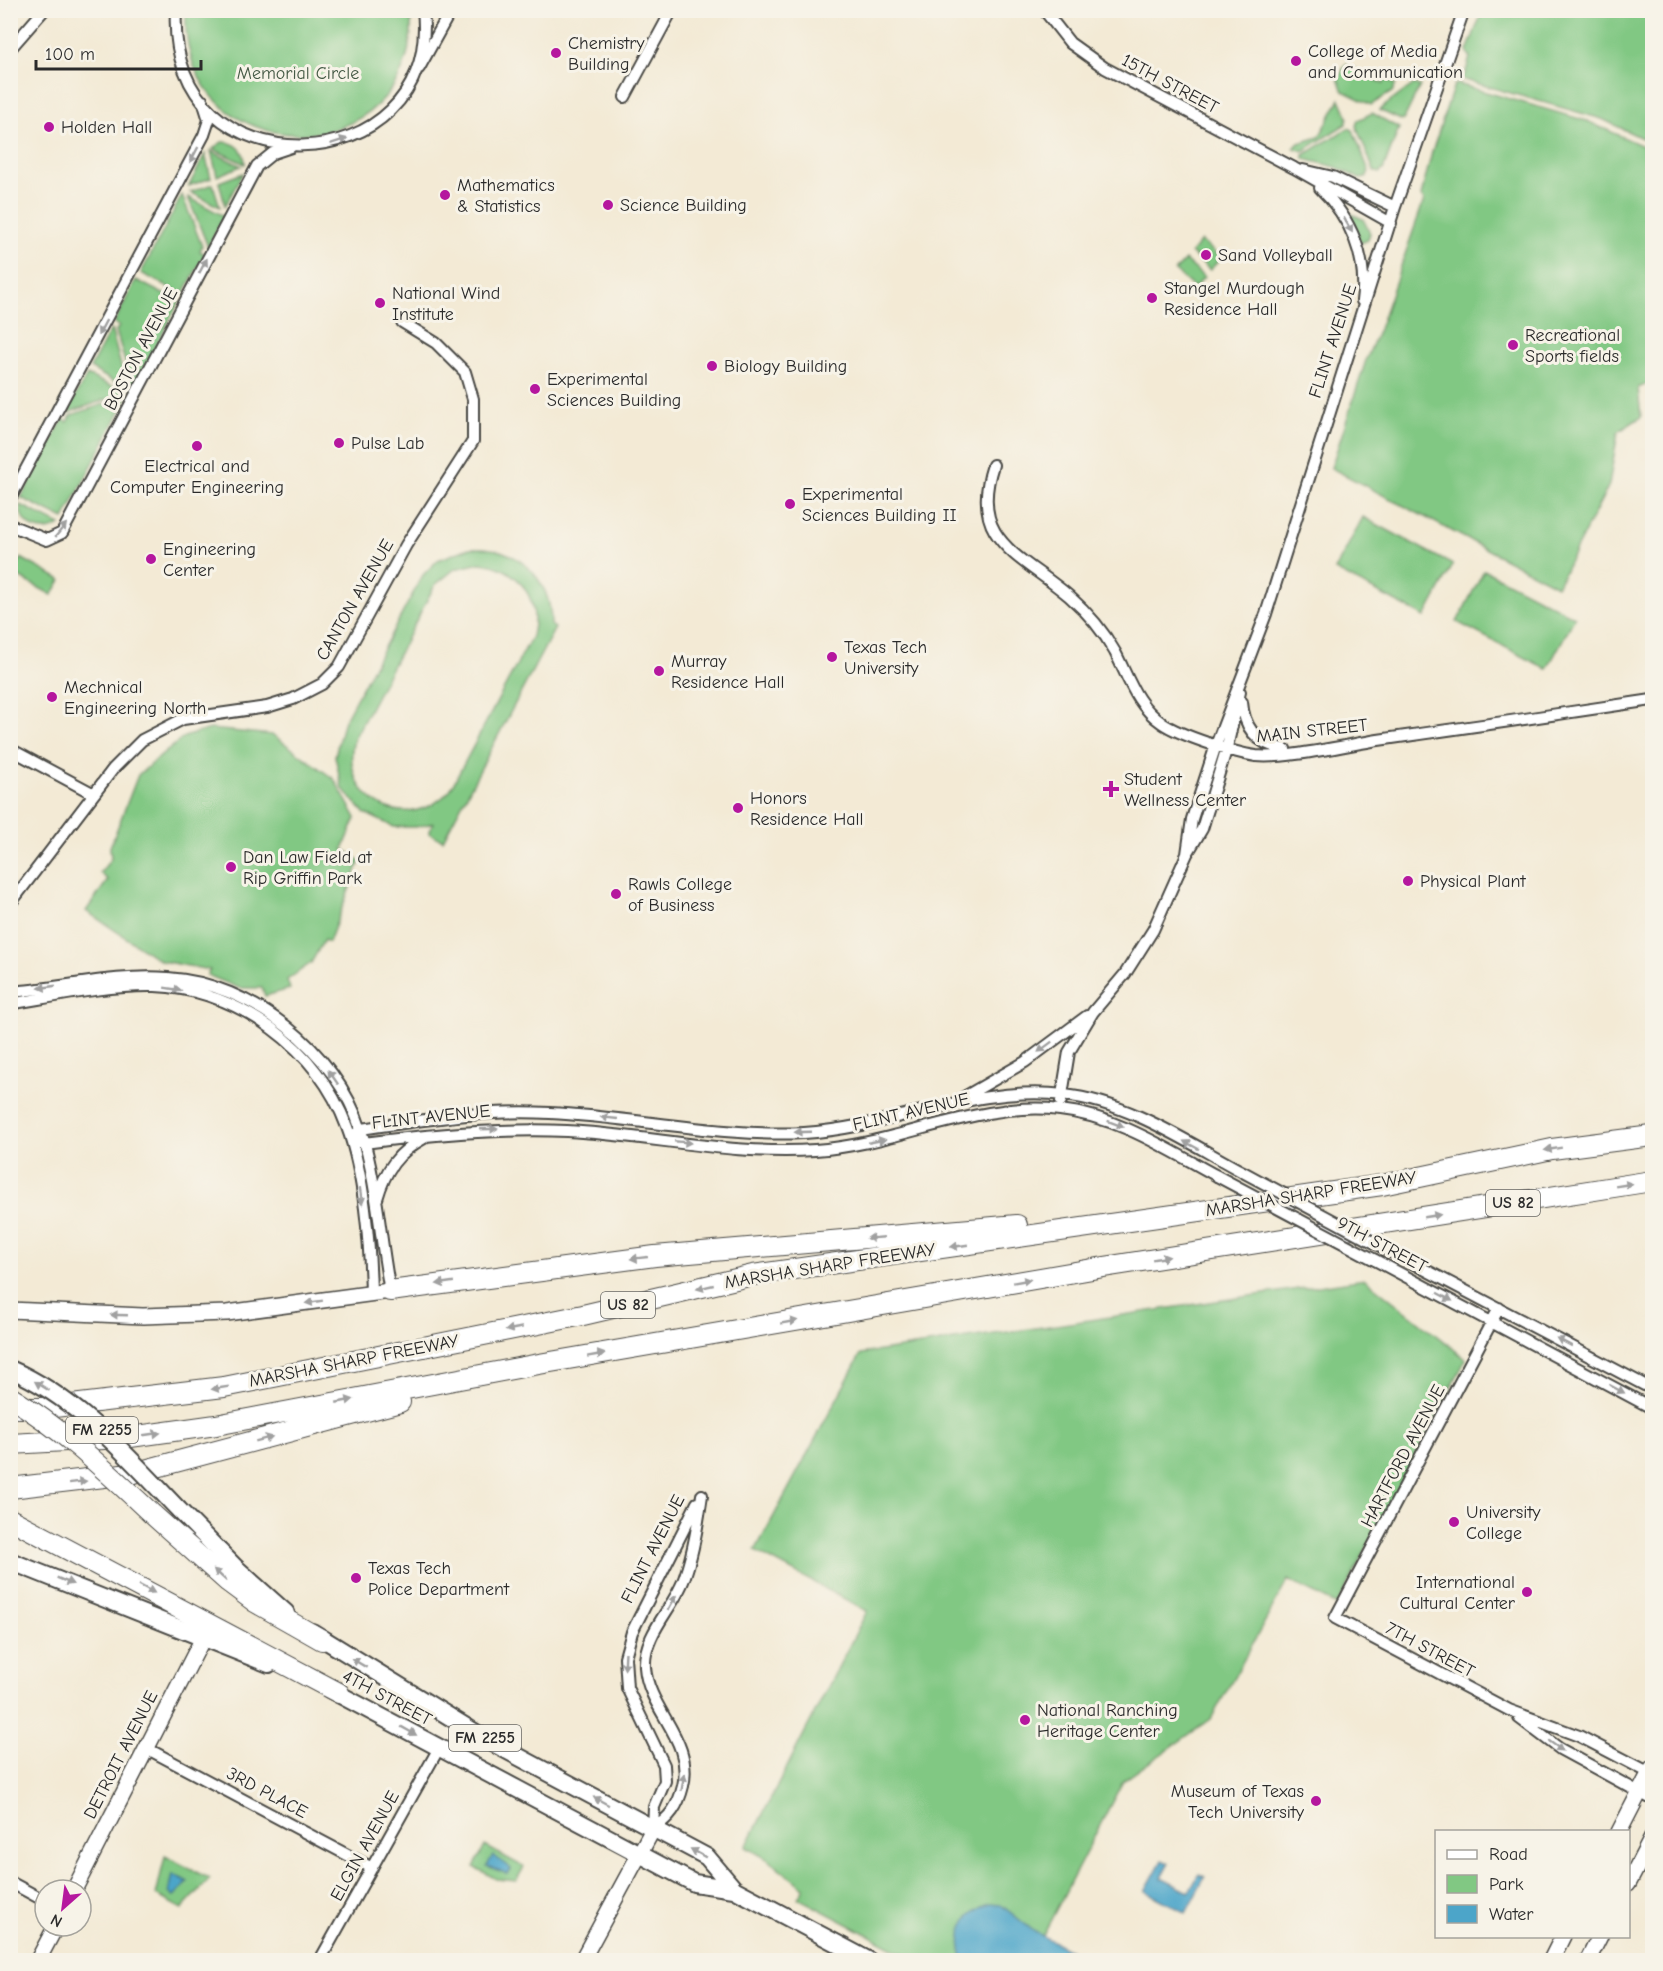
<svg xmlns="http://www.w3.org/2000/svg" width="1663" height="1971" font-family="'Comic Neue',sans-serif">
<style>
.green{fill:#81c883;stroke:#567a57;stroke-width:1.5;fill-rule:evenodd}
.water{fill:#4ca5c9;stroke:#3c687a;stroke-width:1.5}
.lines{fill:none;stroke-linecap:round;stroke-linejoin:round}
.street-casing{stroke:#494844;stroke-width:14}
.secondary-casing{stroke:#494844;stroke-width:18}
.primary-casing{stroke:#494844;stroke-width:20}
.highway-casing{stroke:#494844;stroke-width:22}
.street{stroke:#fff;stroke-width:10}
.secondary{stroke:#fff;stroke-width:15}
.primary{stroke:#fff;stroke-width:16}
.highway{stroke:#fff;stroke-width:20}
.street-bridge-casing{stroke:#494844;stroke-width:14;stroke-linecap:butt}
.primary-bridge-casing{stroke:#494844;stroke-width:20;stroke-linecap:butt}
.highway-bridge-casing{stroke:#494844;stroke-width:22;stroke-linecap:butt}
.street-bridge{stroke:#fff;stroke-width:10}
.primary-bridge{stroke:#fff;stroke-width:16}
.highway-bridge{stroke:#fff;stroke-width:20}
.oneway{fill:#a0a0a0}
.poi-dot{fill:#b5179e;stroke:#f7f3e8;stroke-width:2}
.labels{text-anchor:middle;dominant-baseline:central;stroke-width:6;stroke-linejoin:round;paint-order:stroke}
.shield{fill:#f7f3e8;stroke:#686764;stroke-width:1.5}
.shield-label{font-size:16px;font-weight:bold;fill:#2b2b2b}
.poi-label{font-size:18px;fill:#2b2b2b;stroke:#f7f3e8;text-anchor:start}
.park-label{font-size:18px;fill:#455a45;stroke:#f7f3e8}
.street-label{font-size:18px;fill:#2b2b2b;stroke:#f7f3e8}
</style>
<rect width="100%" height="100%" fill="#f7f3e8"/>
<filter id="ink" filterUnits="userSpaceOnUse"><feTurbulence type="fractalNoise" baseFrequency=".0167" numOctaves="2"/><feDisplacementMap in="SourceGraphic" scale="12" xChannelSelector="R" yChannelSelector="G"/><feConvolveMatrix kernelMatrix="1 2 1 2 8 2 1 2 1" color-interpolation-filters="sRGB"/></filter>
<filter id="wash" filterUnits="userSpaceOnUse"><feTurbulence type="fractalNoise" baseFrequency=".008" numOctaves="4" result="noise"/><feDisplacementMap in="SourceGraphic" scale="24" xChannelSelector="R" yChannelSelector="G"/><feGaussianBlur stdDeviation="1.35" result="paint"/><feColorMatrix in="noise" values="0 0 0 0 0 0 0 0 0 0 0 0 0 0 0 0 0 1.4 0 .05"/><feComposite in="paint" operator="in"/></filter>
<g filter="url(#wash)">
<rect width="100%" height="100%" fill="#f3ead5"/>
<path class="green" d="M1483,10L1652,11V143L1602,119L1458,78L1465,75L1470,57L1467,51Z
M186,11H411C421,175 178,176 186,11Z
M1346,64L1383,84L1386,79L1396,84L1392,92L1371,105L1343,91L1338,79Z
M1414,84L1420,86L1403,121L1379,110Z
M1458,84L1587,121L1652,150V379L1650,383L1638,388L1641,417L1618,432L1609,485L1557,586L1331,468L1366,360L1379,329L1424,200L1421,196L1432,152L1454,85Z
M1340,99L1348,117L1346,124L1303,151L1294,148L1299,143L1319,137Z
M1372,113L1399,128L1383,170L1379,173L1374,171L1356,126L1358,120Z
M1348,128L1353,130L1369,171L1366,178L1360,179L1336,167L1304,159V155Z
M222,142C236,142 245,150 245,164L213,149Z
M211,151L241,166L217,176Z
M205,154L211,178L189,186Z
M243,173L225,206L219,182Z
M213,184L220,207L190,192Z
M182,195L202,246L200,251L205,254L183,295L141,273Z
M188,197L224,216L208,247Z
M1344,211L1363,219L1370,233L1368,240L1361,243Z
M1201,241L1221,258L1210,270L1191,253Z
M1185,260L1204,277L1194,288L1175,271Z
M136,280L179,302L133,390L116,331L119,326L114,323Z
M111,329L127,388L126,389L90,368Z
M87,375L125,393L67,413H66Z
M128,396L64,519L21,498L63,419L68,422L71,415Z
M20,505L25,507L60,525C43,537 20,527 20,505Z
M1363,517L1453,565L1425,617L1335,570Z
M469,548C516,544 552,578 551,625L555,628L443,840L429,833L433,823L416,827H394L364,813L342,788L335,756L343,723L423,575L438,560ZM480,563C518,567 541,598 532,636L450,790C409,837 338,800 354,739L435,585L455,569Z
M21,558L61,580L52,595L13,574Z
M1484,570L1575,617L1547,669L1457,622Z
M210,729L273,735L334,779L356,818L343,849L360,861L329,942L324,940L311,963L287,980L290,989L265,996L262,988H239L207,975L210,970L161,961L86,911L108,880L100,873L111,859L110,847L138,775L184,737Z
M1365,1279L1466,1359L1337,1605L1288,1580L1211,1719L1123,1781L1030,1960H916L798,1898L804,1888L769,1860L746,1847L867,1611L755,1551L861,1354Z
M485,1846L524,1867L516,1881L496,1879L474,1867Z
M165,1856L210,1879L182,1909L156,1895Z"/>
<path class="water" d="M493,1855L511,1869L508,1874L487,1866Z
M1162,1860L1169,1863L1161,1878L1189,1892L1199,1874L1205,1877L1186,1913L1145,1891Z
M173,1874L188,1882L174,1896L169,1893Z
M990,1904L1001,1905L1035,1932L1070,1950L1083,1960H964C955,1935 963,1913 990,1904Z"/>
</g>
<g filter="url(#ink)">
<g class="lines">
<defs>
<path id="street" d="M176,10C165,196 442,185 423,10
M1044,10L1070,43L1105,68L1294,168L1391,223
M10,49L44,10
M419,68L451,10
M625,97L672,10
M1303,170L1333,177L1395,207
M1320,188C1351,218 1368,258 1362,301
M993,465C968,541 1021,555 1069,596C1086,611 1104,632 1115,652C1129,679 1136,705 1162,723C1179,735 1235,753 1256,756C1287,759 1346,745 1378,740C1469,727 1561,714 1652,700
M10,499L204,135L209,120L203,101
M10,525L47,540L62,533L257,166L273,153L291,147
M1242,702C1244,729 1258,745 1285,749
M10,749L94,794
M1187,854L1192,819L1216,745L1266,614L1395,207L1464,10
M10,904L113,769L142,740L183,719L267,707L293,699L322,684L339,667L406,545L473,441V399L465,372L436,343L402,322
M10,992C63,988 115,974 168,978C251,983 336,1051 361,1130C377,1182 380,1238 390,1291
M10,1004C58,996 107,985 155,986C239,990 318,1048 347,1127C364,1172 370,1245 371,1294
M957,1101L1025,1062L1087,1016
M1061,1101L1069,1052L1093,1012L1125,974L1153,930L1187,854L1202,829L1227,747L1240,692
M351,1138L361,1129C424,1120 486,1109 550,1113C635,1117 720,1137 804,1133C891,1128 976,1084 1064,1095C1129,1102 1187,1142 1243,1172
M351,1138L364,1143C432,1134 498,1128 567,1131C649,1135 733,1156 815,1150C896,1145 979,1100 1060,1110C1117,1116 1167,1149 1217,1176
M377,1199C385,1170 398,1152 424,1138
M1401,1257L1652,1389
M1375,1260L1652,1408
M1499,1308L1335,1618L1509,1710L1579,1736L1652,1774
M1519,1718L1560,1749L1652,1799
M146,1748L372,1868
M653,1829C670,1817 678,1807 683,1786C694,1740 648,1710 645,1667C643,1633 676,1606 685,1576C694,1550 698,1522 702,1495
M653,1829L654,1807L665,1781L664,1765L627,1688L625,1657L632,1632L697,1503
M10,1882L45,1901
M320,1960L439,1748"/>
<path id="secondary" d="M10,1310L143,1316L227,1313L390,1291
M1619,1832L1652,1768
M1628,1884L1652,1838
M74,1890L203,1638
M38,1960L56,1926
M582,1960L653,1829
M1551,1960L1563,1936
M1588,1960L1600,1936"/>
<path id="primary" d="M179,1510L236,1568L286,1613
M10,1561L269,1664
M312,1632L489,1741L707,1857L734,1889
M329,1689L694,1883L734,1889L868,1960"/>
<path id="highway" d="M390,1291L655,1256L1017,1225
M17,1408H46L224,1387L583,1315L753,1275L1382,1185L1552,1149L1652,1136
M10,1444L123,1438L216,1425L539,1364L1104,1267L1652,1181
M10,1488L130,1474L400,1402
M152,1514L228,1582L255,1602L322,1640
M10,1519L339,1693"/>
</defs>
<use href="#street" class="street-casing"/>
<use href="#secondary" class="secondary-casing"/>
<use href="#primary" class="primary-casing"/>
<use href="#highway" class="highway-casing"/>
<use href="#street" class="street"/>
<use href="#secondary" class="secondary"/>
<use href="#primary" class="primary"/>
<use href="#highway" class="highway"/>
<defs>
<path id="street-bridge" d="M1243,1172L1401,1257
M1217,1176L1375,1260"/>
<path id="primary-bridge" d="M10,1369C79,1399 128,1457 179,1510"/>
<path id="highway-bridge" d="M10,1397C64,1430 107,1472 152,1514"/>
</defs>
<use href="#street-bridge" class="street-bridge-casing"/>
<use href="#primary-bridge" class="primary-bridge-casing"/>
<use href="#highway-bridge" class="highway-bridge-casing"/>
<use href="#street-bridge" class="street-bridge"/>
<use href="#primary-bridge" class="primary-bridge"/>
<use href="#highway-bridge" class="highway-bridge"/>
</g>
<defs><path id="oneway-solid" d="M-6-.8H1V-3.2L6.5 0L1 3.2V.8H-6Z" transform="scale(1.5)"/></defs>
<g class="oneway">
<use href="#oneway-solid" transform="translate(339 141) rotate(-18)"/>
<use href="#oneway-solid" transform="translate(194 155) rotate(118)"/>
<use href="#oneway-solid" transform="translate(1348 225) rotate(60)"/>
<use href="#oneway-solid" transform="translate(203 266) rotate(-62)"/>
<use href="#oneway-solid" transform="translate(102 328) rotate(118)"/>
<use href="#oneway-solid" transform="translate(61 530) rotate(-51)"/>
<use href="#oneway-solid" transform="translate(47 987) rotate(172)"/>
<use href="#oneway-solid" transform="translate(173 989) rotate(9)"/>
<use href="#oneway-solid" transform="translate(1045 1047) rotate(143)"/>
<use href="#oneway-solid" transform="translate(333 1077) rotate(-125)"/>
<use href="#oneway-solid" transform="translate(609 1118) rotate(-174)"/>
<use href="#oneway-solid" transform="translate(1116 1124) rotate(21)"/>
<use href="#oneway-solid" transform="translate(489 1129) rotate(-2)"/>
<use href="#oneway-solid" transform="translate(803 1132) rotate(178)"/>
<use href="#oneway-solid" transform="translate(877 1141) rotate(-11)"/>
<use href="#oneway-solid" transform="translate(683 1142) rotate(5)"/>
<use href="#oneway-solid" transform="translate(1191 1145) rotate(-152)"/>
<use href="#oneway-solid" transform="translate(1553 1149) rotate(171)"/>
<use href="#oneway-solid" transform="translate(1624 1185) rotate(-9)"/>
<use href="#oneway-solid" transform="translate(361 1196) rotate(82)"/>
<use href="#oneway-solid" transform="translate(1432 1216) rotate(-9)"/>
<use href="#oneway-solid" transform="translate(875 1238) rotate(175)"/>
<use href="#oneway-solid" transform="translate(959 1246) rotate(172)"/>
<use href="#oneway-solid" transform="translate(639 1258) rotate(174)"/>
<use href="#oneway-solid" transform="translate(1161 1258) rotate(-9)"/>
<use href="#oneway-solid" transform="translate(1022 1281) rotate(-10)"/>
<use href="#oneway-solid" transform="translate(445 1283) rotate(172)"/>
<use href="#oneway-solid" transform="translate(705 1287) rotate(167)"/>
<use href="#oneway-solid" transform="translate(1445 1297) rotate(28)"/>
<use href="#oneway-solid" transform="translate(314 1302) rotate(171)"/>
<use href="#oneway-solid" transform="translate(119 1315) rotate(-178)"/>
<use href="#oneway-solid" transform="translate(789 1322) rotate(-10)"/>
<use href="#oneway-solid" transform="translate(514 1329) rotate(169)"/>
<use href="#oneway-solid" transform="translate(1564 1342) rotate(-152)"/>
<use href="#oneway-solid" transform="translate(596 1355) rotate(-10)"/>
<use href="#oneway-solid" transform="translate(42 1386) rotate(-148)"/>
<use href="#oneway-solid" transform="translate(220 1388) rotate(171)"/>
<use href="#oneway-solid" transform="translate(1617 1389) rotate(28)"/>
<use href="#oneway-solid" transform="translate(345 1401) rotate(-11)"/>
<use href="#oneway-solid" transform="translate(152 1434) rotate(-8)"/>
<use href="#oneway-solid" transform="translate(264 1439) rotate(-15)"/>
<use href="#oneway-solid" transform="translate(78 1482) rotate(-6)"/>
<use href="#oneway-solid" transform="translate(220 1575) rotate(-138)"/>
<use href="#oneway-solid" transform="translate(65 1581) rotate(22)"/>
<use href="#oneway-solid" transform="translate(147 1589) rotate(28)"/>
<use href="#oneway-solid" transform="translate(672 1603) rotate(-61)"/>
<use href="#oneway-solid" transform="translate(625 1661) rotate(93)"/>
<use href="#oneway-solid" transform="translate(359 1663) rotate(-149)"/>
<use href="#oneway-solid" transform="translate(409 1731) rotate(29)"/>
<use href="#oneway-solid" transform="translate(1556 1746) rotate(36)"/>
<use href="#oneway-solid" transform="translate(683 1782) rotate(-80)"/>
<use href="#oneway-solid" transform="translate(601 1801) rotate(-152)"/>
<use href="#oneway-solid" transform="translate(698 1853) rotate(-151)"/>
</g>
</g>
<g class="poi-dot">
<circle cx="556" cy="53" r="6"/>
<circle cx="1296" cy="61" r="6"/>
<circle cx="49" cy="127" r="6"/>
<circle cx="445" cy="195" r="6"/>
<circle cx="608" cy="205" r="6"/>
<circle cx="1206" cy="255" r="6"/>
<circle cx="1152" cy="298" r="6"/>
<circle cx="380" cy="303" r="6"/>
<circle cx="1513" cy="345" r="6"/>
<circle cx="712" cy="366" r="6"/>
<circle cx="535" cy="389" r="6"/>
<circle cx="339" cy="443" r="6"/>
<circle cx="197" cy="446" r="6"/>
<circle cx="790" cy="504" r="6"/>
<circle cx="151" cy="559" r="6"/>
<circle cx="832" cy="657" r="6"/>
<circle cx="659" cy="671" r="6"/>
<circle cx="52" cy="697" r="6"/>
<path d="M1108 780h6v6h6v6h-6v6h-6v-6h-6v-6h6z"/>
<circle cx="738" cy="808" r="6"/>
<circle cx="231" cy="867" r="6"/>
<circle cx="1408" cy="881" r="6"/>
<circle cx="616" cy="894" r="6"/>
<circle cx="1454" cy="1522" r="6"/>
<circle cx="356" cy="1578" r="6"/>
<circle cx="1527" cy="1592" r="6"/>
<circle cx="1025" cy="1720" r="6"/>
<circle cx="1316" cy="1801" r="6"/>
</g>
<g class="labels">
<g class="shield">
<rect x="1486" y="1190" width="54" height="26" rx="4.5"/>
<rect x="601" y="1292" width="54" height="26" rx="4.5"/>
<rect x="66" y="1417" width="72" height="26" rx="4.5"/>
<rect x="449" y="1725" width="72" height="26" rx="4.5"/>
</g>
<g class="shield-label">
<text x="1513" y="1203">US 82</text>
<text x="628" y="1305">US 82</text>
<text x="102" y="1430">FM 2255</text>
<text x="485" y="1738">FM 2255</text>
</g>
<g class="poi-label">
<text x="568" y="43">Chemistry<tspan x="568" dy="21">Building</tspan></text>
<text x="1308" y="51">College of Media<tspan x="1308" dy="21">and Communication</tspan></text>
<text x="61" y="127">Holden Hall</text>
<text x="457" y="185">Mathematics<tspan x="457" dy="21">&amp; Statistics</tspan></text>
<text x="620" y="205">Science Building</text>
<text x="1218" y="255">Sand Volleyball</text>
<text x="1164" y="288">Stangel Murdough<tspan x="1164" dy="21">Residence Hall</tspan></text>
<text x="392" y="293">National Wind<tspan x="392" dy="21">Institute</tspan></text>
<text x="1525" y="335">Recreational<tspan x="1525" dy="21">Sports fields</tspan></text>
<text x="724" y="366">Biology Building</text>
<text x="547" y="379">Experimental<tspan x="547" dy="21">Sciences Building</tspan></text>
<text x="351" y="443">Pulse Lab</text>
<text x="197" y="466" text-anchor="middle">Electrical and<tspan x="197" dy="21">Computer Engineering</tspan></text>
<text x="802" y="494">Experimental<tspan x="802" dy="21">Sciences Building II</tspan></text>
<text x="163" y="549">Engineering<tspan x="163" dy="21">Center</tspan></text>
<text x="844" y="647">Texas Tech<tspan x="844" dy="21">University</tspan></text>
<text x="671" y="661">Murray<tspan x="671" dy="21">Residence Hall</tspan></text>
<text x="64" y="687">Mechnical<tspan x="64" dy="21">Engineering North</tspan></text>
<text x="1124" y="779">Student<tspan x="1124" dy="21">Wellness Center</tspan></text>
<text x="750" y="798">Honors<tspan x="750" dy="21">Residence Hall</tspan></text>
<text x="243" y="857">Dan Law Field at<tspan x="243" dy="21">Rip Griffin Park</tspan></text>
<text x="1420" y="881">Physical Plant</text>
<text x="628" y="884">Rawls College<tspan x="628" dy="21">of Business</tspan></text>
<text x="1466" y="1512">University<tspan x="1466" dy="21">College</tspan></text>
<text x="368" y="1568">Texas Tech<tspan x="368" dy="21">Police Department</tspan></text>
<text x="1515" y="1582" text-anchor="end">International<tspan x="1515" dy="21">Cultural Center</tspan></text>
<text x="1037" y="1710">National Ranching<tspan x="1037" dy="21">Heritage Center</tspan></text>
<text x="1304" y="1791" text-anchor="end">Museum of Texas<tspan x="1304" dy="21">Tech University</tspan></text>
</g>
<g class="park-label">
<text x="298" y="73">Memorial Circle</text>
</g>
<g class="street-label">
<text transform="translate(1170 84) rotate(28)">15TH STREET</text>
<text transform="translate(1333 341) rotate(-72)">FLINT AVENUE</text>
<text transform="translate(141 349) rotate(-62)">BOSTON AVENUE</text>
<text transform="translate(355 600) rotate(-60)">CANTON AVENUE</text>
<text transform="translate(1312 731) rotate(-6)">MAIN STREET</text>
<text transform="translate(911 1112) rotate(-13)">FLINT AVENUE</text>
<text transform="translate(431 1117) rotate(-6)">FLINT AVENUE</text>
<text transform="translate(1311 1194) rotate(-9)">MARSHA SHARP FREEWAY</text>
<text transform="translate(1382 1245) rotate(28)">9TH STREET</text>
<text transform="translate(830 1266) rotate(-9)">MARSHA SHARP FREEWAY</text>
<text transform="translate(354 1361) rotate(-11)">MARSHA SHARP FREEWAY</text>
<text transform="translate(1403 1456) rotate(-62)">HARTFORD AVENUE</text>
<text transform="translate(653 1549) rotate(-63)">FLINT AVENUE</text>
<text transform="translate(1430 1650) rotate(28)">7TH STREET</text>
<text transform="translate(387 1698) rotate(28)">4TH STREET</text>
<text transform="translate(121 1755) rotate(-63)">DETROIT AVENUE</text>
<text transform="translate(267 1793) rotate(28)">3RD PLACE</text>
<text transform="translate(365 1846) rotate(-61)">ELGIN AVENUE</text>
</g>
</g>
<rect width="1663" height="1971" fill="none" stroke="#f7f3e8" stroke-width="36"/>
<rect x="1435" y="1830" width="195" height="108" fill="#f7f3e8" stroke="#a5a39c" stroke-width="1.5"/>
<rect x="1447" y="1850" width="30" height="9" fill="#ffffff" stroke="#a5a39c" stroke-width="1.5"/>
<text x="1489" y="1860" font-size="18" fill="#2b2b2b">Road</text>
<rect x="1447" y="1875" width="30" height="18" fill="#81c883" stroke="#a5a39c" stroke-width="1.5"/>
<text x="1489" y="1890" font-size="18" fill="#2b2b2b">Park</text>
<rect x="1447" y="1905" width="30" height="18" fill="#4ca5c9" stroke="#a5a39c" stroke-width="1.5"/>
<text x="1489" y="1920" font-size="18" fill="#2b2b2b">Water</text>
<g transform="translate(63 1908) rotate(208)"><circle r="28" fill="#f7f3e8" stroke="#a5a39c" stroke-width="1.5"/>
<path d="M0-4.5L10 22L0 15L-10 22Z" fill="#b5179e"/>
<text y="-9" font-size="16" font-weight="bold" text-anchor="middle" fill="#2b2b2b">N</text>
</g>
<path d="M36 60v9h165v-9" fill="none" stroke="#2b2b2b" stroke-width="3"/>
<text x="45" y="60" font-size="18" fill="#2b2b2b" stroke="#f7f3e8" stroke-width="4.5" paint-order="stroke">100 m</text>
</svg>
